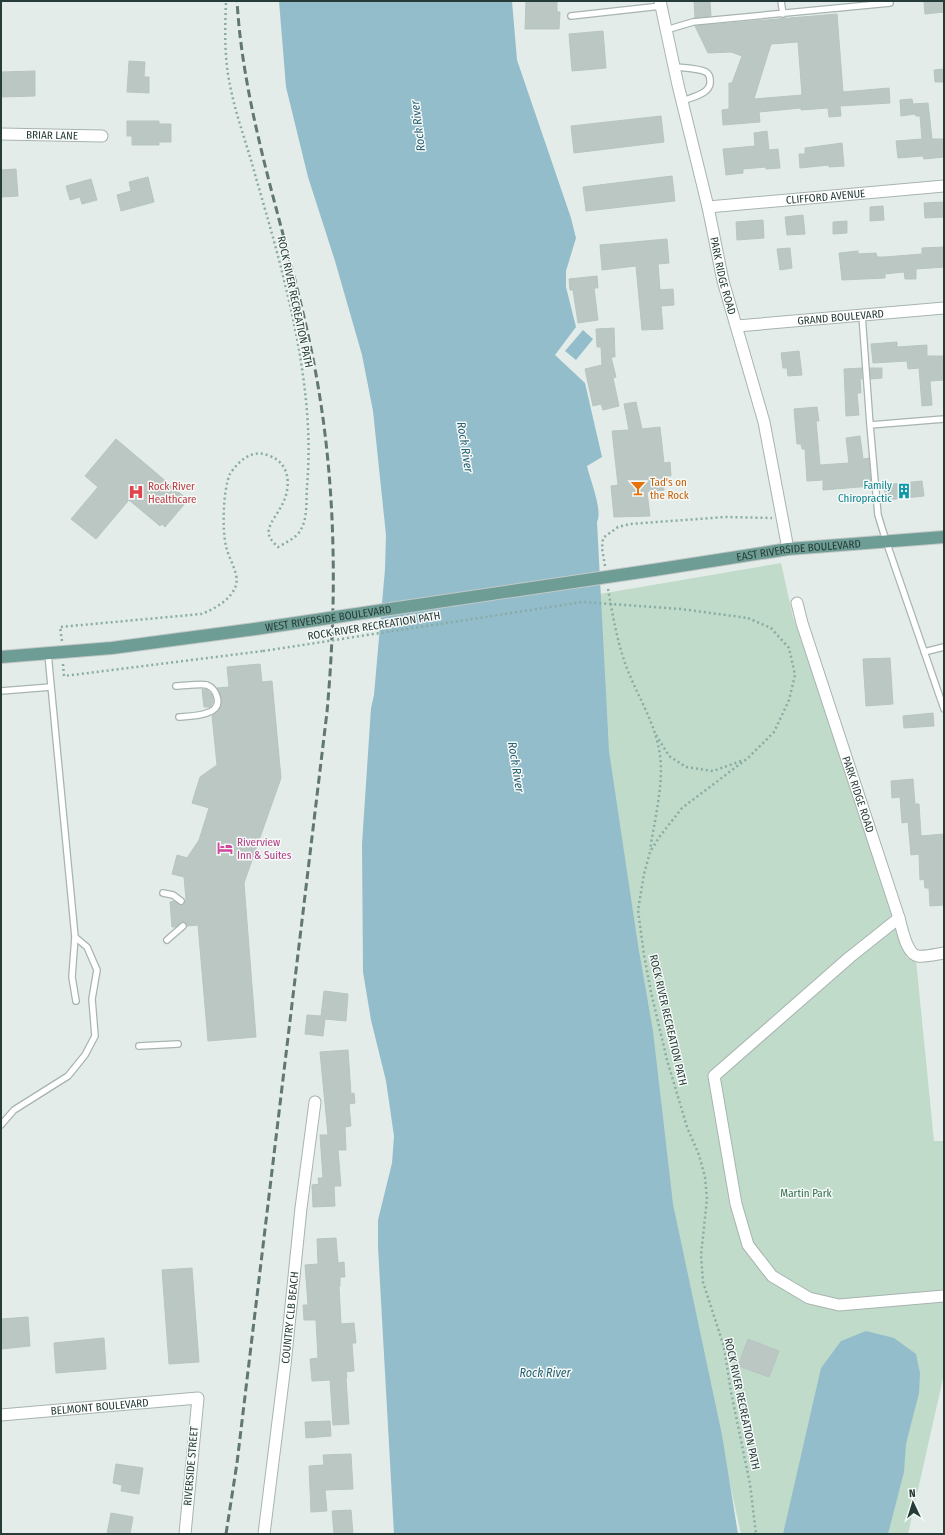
<svg xmlns="http://www.w3.org/2000/svg" width="945" height="1535" font-family="'Fira Sans Condensed',sans-serif">
<style>
.green{fill:#c0dbc9}
.water{fill:#93bdcb}
.building{fill:#bac7c3;stroke:#b7c5c1;fill-rule:evenodd}
.lines{fill:none;stroke-linecap:round;stroke-linejoin:round}
.service-casing{stroke:#a7b4b0;stroke-width:8}
.minor-casing{stroke:#a7b4b0;stroke-width:13}
.primary-casing{stroke:#c2c8c7;stroke-width:14}
.path{stroke:#88aca4;stroke-width:2.5;stroke-dasharray:2 3;stroke-linecap:butt}
.service{stroke:#fff;stroke-width:5.5}
.minor{stroke:#fff;stroke-width:11}
.primary{stroke:#6e9d95;stroke-width:12}
.rail{stroke:#607773;stroke-width:3;stroke-dasharray:8 4;stroke-linecap:butt}
.primary-bridge-casing{stroke:#c2c8c7;stroke-width:14;stroke-linecap:butt}
.path-bridge{stroke:#88aca4;stroke-width:2.5;stroke-dasharray:2 3;stroke-linecap:butt}
.primary-bridge{stroke:#6e9d95;stroke-width:12}
.labels{text-anchor:middle;dominant-baseline:central;stroke-width:3;stroke-linejoin:round;paint-order:stroke}
.street-label{font-size:11px;fill:#263c38;stroke:#f5f9f7}
.food-label{font-size:11px;fill:#c56008;stroke:#f5f9f7;text-anchor:start}
.culture-label{font-size:11px;fill:#0d838f;stroke:#f5f9f7;text-anchor:end}
.health-label{font-size:11px;fill:#be3a42;stroke:#f5f9f7;text-anchor:start}
.hotel-label{font-size:11px;fill:#b23c85;stroke:#f5f9f7;text-anchor:start}
.park-label{font-size:11px;fill:#346f50;stroke:#f5f9f7}
.water-label{font-size:12px;font-style:italic;fill:#265f72;stroke:#f5f9f7}
</style>
<rect width="100%" height="100%" fill="#e4ece9"/>
<path class="green" d="M781,563L793,617L840,751L907,958L916,960L934,1141H944V1374L908,1534H741L670,1212L616,847L594,595Z"/>
<path class="water" d="M279,1H512L517,60L571,218L576,238L566,271V287L576,327L555,355L585,383L602,457L587,466C590,480 603,510 597,522L609,751L638,945L653,1031L673,1204L722,1435L738,1534H394L378,1247V1220L392,1163L394,1136L386,1081L371,1020L363,972L362,844L371,708L374,695L385,569L386,535L373,411L362,355L335,261L308,177L286,87Z
M583,330L593,339L576,360L565,351Z
M866,1331L894,1338L916,1354L920,1373L919,1393L906,1444L904,1472L888,1534H783L821,1368L841,1341Z"/>
<path class="building" d="M526,1H557V12H560L559,29H525Z
M694,1H710L711,16L695,18Z
M944,1V12L925,14L924,2Z
M837,14L843,92L889,88L890,103L840,106L841,116L829,117L828,108L801,110V108L759,112L760,122L723,125L722,110L729,109V83H732L742,56L731,52L708,53L695,26ZM798,42L802,95L754,99L771,44Z
M603,31L606,68L572,71L569,34Z
M129,61L145,62L144,77H149V93L127,92Z
M944,69V82H935L934,70Z
M35,71V96L1,97V72Z
M912,99L913,104L928,103L932,139H944V157L924,159L923,156L898,158L896,141L922,139L920,116H916L915,114L901,116L900,100Z
M661,116L664,142L574,153L571,126Z
M127,121H159V124H171V142H159V145H132V136H127Z
M767,131L769,150L778,149L780,168L766,169V167L743,169V173L726,175L723,149L755,146L754,133Z
M842,143L844,166L829,167V165L800,168L799,154H805V148Z
M16,169L18,196L1,197V170Z
M672,176L675,201L586,211L583,187Z
M148,177L154,202L121,211L117,195L131,191L129,182Z
M91,179L97,200L82,204L80,197L70,200L66,186Z
M944,202V217L925,218L924,203Z
M883,206L884,220L870,221V207Z
M803,215L805,234L787,235L785,217Z
M763,220L764,238L737,240L736,222Z
M847,221V233L833,234V222Z
M667,239L669,263L658,264L660,290L673,289L674,305L661,306L663,329L642,330L636,266L602,270L600,245Z
M944,247V267L916,269V279H905L904,272L885,274V278L842,280L839,253L858,251V254L876,253L877,257H884L922,254V248Z
M790,248L792,268L780,270L777,249Z
M597,276L598,288H594L598,320L578,323L573,290H570L569,279Z
M614,328L615,357H611L616,377L613,378L619,406L603,410L601,404L593,406L585,369L602,365L601,347H597L596,329Z
M897,342V347L927,345V356H944V380L930,381L932,405L922,406L919,368L908,369L907,361L873,363L871,344Z
M799,351L802,375L788,376L787,368H783L781,353Z
M862,368V379H860L861,393H857L859,415L846,416L844,369Z
M870,368H882V378L871,379Z
M636,402L642,429L660,427L664,463L670,462L671,476H663L664,490L647,492L650,516L614,517L611,486L618,485L612,431L629,430L624,404Z
M817,407L819,421H816L820,465L849,463L846,438L860,436L863,459L869,458L871,486L823,490V480L807,481L805,449H802L801,444H797L794,409Z
M116,439L188,500L165,527L162,524L160,526L129,500L96,539L71,519L98,487L85,476Z
M922,481L924,496L886,500L884,485Z
M890,658L893,704L866,706L863,659Z
M260,664L262,682L272,681L281,778L244,883L256,1037L208,1041L198,925L187,926L186,923L183,922L176,927H172L170,902L174,901L181,905L184,904L186,900L184,877L172,874L177,855L187,858L199,840L209,808L192,803L200,777L217,765L212,716L218,711L222,705L221,696L217,688L229,687L227,667Z
M202,689L207,690L212,695L213,702L210,707H204Z
M933,713L934,726L904,728L903,716Z
M913,779L915,804H919L921,836L944,834V905L930,906L929,888H925L924,879L920,880L919,854L911,855L908,822L902,823L900,797L892,798L891,781Z
M324,991L348,994L346,1021L325,1019L323,1036L305,1034L307,1015L321,1016Z
M348,1050L351,1094L354,1093L355,1103L349,1104L351,1126L345,1127L346,1150H338L341,1186H334L335,1206L313,1207L312,1185L319,1184L318,1178H323L320,1135H328L320,1052Z
M336,1238L338,1263L344,1262L345,1277H340V1286H339L341,1324L354,1323L356,1343H352L354,1371L346,1372L347,1378H346L349,1424L333,1425L330,1380L312,1381L310,1359L318,1358L316,1320H304L303,1305H308L305,1265L318,1264L317,1239Z
M192,1268L199,1362L169,1364L162,1270Z
M28,1317L30,1346L1,1349V1319Z
M104,1338L106,1369L56,1373L54,1343Z
M748,1339L779,1351L769,1377L738,1366Z
M330,1421L331,1436L306,1438L305,1422Z
M351,1454L353,1489L325,1490L327,1511L311,1512L309,1466L324,1465L323,1455Z
M116,1464L143,1468L139,1494L121,1491L122,1485L113,1483Z
M351,1510L353,1534H334L332,1511Z
M111,1513L133,1517L130,1534H107Z"/>
<g class="lines">
<defs>
<path id="service" d="M781,1L783,14
M571,16L661,6
M666,30L693,22L890,3
M674,67C683,68 697,68 706,72C709,74 710,77 710,80C712,94 692,97 682,101
M862,315L870,425L878,515L886,541L944,709
M870,425L944,419
M924,652L944,647
M48,654L75,937L72,977L76,1001
M176,686C184,686 200,683 207,685C212,687 216,692 217,697C223,716 191,716 179,717
M1,691L51,687
M163,893L173,895L181,901
M167,940L183,926
M139,1046L178,1044
M1,1125L14,1110L68,1076L85,1055L95,1036L92,999L97,970L87,947L75,937"/>
<g id="minor">
<path id="s1" d="M660,1L678,85L708,207L723,281L764,422L788,549"/>
<path id="s2" d="M1,134L102,136"/>
<path id="s3" d="M708,207L944,186"/>
<path id="s4" d="M737,326L944,308"/>
<path id="s5" d="M797,603L802,623L899,918C902,928 906,954 918,956C925,957 937,954 944,953"/>
<path d="M899,918L850,957L714,1076L736,1204L748,1245L772,1276L809,1298L839,1305L944,1296"/>
<path id="s6" d="M1,1415L198,1398L185,1534"/>
<path id="s7" d="M264,1534L285,1365L301,1208L315,1102"/>
</g>
<g id="primary">
<path id="s8" d="M654,570L788,549L944,537"/>
<path d="M1,657L112,648L255,629"/>
</g>
</defs>
<use href="#service" class="service-casing"/>
<use href="#minor" class="minor-casing"/>
<use href="#primary" class="primary-casing"/>
<path class="path" d="M605,566L602,548L603,538L618,527L630,524L725,517L772,518
M608,589C612,611 616,635 623,657C633,690 656,721 660,756C664,783 654,823 650,850
M748,618L771,628L789,648L795,675L789,700L774,732L748,758L682,808L660,836L650,852L644,874L638,910L644,955L651,992L667,1060L687,1127L699,1155L705,1177L707,1199L701,1255L703,1282L724,1347L731,1392L750,1484L756,1534
M62,641L60,627L201,614C216,609 241,594 236,575C234,565 228,556 226,546C222,530 223,489 230,474C233,469 240,461 245,458C253,453 261,452 270,456C291,464 291,488 282,505C278,513 271,521 269,529C267,537 273,542 278,547C285,543 296,538 300,531C308,519 306,500 307,486C316,386 284,274 256,178C248,147 236,117 230,85C224,57 225,29 226,1
M63,664L64,676L263,651
M656,735L669,756L686,767L713,771L744,760"/>
<use href="#service" class="service"/>
<use href="#minor" class="minor"/>
<use href="#primary" class="primary"/>
<path class="rail" d="M226,1534L237,1463L327,712C338,590 336,465 310,344C286,230 244,118 237,1"/>
<defs>
<g id="primary-bridge">
<path id="s9" d="M255,629L654,570"/>
</g>
</defs>
<use href="#primary-bridge" class="primary-bridge-casing"/>
<path class="path-bridge" d="M263,651L583,602L681,609L748,618"/>
<use href="#primary-bridge" class="primary-bridge"/>
</g>
<defs>
<symbol id="bar-bare" viewBox="-9 -9 18 18"><path d="M-6-5H6L.8 .8V4.5H3.5V6h-7V4.5H-.8V.8Z" fill="#e8710a" stroke="#f5f9f7" stroke-width="2.5" paint-order="stroke"/></symbol>
<symbol id="building-bare" viewBox="-9 -9 18 18"><path d="M-4-6H4V6H1V3H-1V6H-4ZM-2.5-4.3h1.7v1.8h-1.7ZM.8-4.3h1.7v1.8H.8ZM-2.5-1h1.7V.8h-1.7ZM.8-1h1.7V.8H.8Z" fill="#0f9aa8" stroke="#f5f9f7" stroke-width="2.5" paint-order="stroke"/></symbol>
<symbol id="hospital-bare" viewBox="-9 -9 18 18"><path d="M-5-5h3v3.5h4V-5h3V5h-3V1.5h-4V5h-3Z" fill="#e0444e" stroke="#f5f9f7" stroke-width="2.5" paint-order="stroke"/></symbol>
<symbol id="hotel-bare" viewBox="-9 -9 18 18"><path d="M-6-4.5h1.5V1H6V5H4.5V3h-9V5H-6ZM-4 0a1.8 1.8 0 1 1 3.6 0ZM.5 0V-2.5h3Q6-2.5 6 0Z" fill="#d1479c" stroke="#f5f9f7" stroke-width="2.5" paint-order="stroke"/></symbol>
</defs>
<g fill-rule="evenodd">
<use href="#bar-bare" x="627" y="477" width="22" height="22"/>
<use href="#building-bare" x="893" y="480" width="22" height="22"/>
<use href="#hospital-bare" x="125" y="481" width="22" height="22"/>
<use href="#hotel-bare" x="214" y="837" width="22" height="22"/>
</g>
<g class="labels">
<g class="street-label">
<text stroke="none"><textPath href="#s2" startOffset="51">BRIAR LANE</textPath></text>
<text stroke="none"><textPath href="#s3" startOffset="118">CLIFFORD AVENUE</textPath></text>
<text stroke="none"><textPath href="#s1" startOffset="282">PARK RIDGE ROAD</textPath></text>
<text transform="translate(295 302) rotate(78)">ROCK RIVER RECREATION PATH</text>
<text stroke="none"><textPath href="#s4" startOffset="104">GRAND BOULEVARD</textPath></text>
<text stroke="none"><textPath href="#s8" startOffset="146">EAST RIVERSIDE BOULEVARD</textPath></text>
<text stroke="none"><textPath href="#s9" startOffset="74">WEST RIVERSIDE BOULEVARD</textPath></text>
<text transform="translate(374 626) rotate(-9)">ROCK RIVER RECREATION PATH</text>
<text stroke="none"><textPath href="#s5" startOffset="201">PARK RIDGE ROAD</textPath></text>
<text transform="translate(668 1020) rotate(77)">ROCK RIVER RECREATION PATH</text>
<text stroke="none"><textPath href="#s7" startOffset="218">COUNTRY CLB BEACH</textPath></text>
<text transform="translate(742 1404) rotate(78)">ROCK RIVER RECREATION PATH</text>
<text stroke="none"><textPath href="#s6" startOffset="99">BELMONT BOULEVARD</textPath></text>
<text transform="translate(191 1466) rotate(-85)">RIVERSIDE STREET</text>
</g>
<g class="food-label">
<text x="650" y="482">Tad's on<tspan x="650" dy="13">the Rock</tspan></text>
</g>
<g class="culture-label">
<text x="892" y="485">Family<tspan x="892" dy="13">Chiropractic</tspan></text>
</g>
<g class="health-label">
<text x="148" y="486">Rock River<tspan x="148" dy="13">Healthcare</tspan></text>
</g>
<g class="hotel-label">
<text x="237" y="842">Riverview<tspan x="237" dy="13">Inn &amp; Suites</tspan></text>
</g>
<g class="park-label">
<text x="806" y="1193">Martin Park</text>
</g>
<g class="water-label">
<text transform="translate(418 126) rotate(-97)">Rock River</text>
<text transform="translate(465 447) rotate(81)">Rock River</text>
<text transform="translate(516 767) rotate(81)">Rock River</text>
<text x="545" y="1373">Rock River</text>
</g>
</g>
<rect width="945" height="1535" fill="none" stroke="#263c38" stroke-width="4"/>
<g transform="translate(913 1503) rotate(356)" stroke="#f5f9f7" stroke-width="3" paint-order="stroke">
<path d="M0-3L7 15L0 10L-7 15Z" fill="#263c38"/>
<text y="-6" font-size="11" font-weight="bold" text-anchor="middle" fill="#263c38">N</text>
</g>
</svg>
